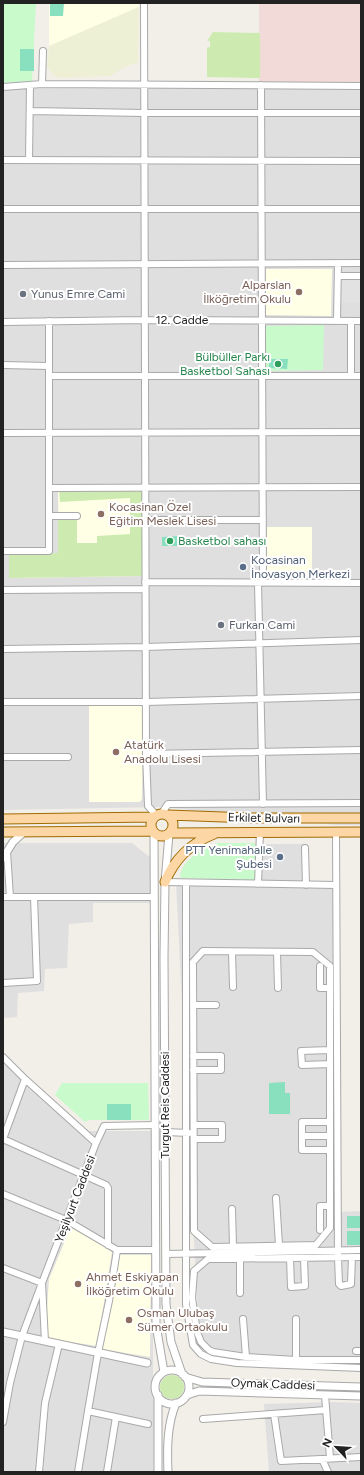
<svg xmlns="http://www.w3.org/2000/svg" width="364" height="1475" font-family="Figtree,sans-serif">
<style>
.residential{fill:#e0dfdf}
.commercial{fill:#f2dad9}
.education{fill:#ffffe5}
.farmland{fill:#eef0d5}
.grass{fill:#cdebb0}
.park{fill:#c8facc}
.pitch{fill:#88e0be}
.parking{fill:#e2e2e2}
.lines{fill:none;stroke-linecap:round;stroke-linejoin:round}
.minor-casing{stroke:#a9a9a9;stroke-width:8}
.tertiary-casing{stroke:#a9a9a9;stroke-width:9}
.primary-casing{stroke:#a06b00;stroke-width:11}
.minor{stroke:#fff;stroke-width:6}
.tertiary{stroke:#fff;stroke-width:7}
.primary{stroke:#fcd6a4;stroke-width:9}
.education-dot{fill:#8d6e63;stroke:#fff;stroke-width:1.5}
.worship-dot{fill:#6b7280;stroke:#fff;stroke-width:1.5}
.leisure-dot{fill:#2e9e5b;stroke:#fff;stroke-width:1.5}
.service-dot{fill:#5c6f8a;stroke:#fff;stroke-width:1.5}
.labels{text-anchor:middle;dominant-baseline:central;stroke-width:4;stroke-linejoin:round;paint-order:stroke}
.education-label{font-size:12px;fill:#785e54;stroke:#fff;text-anchor:start}
.worship-label{font-size:12px;fill:#5b616d;stroke:#fff;text-anchor:start}
.street-label{font-size:12px;fill:#222;stroke:#fff}
.leisure-label{font-size:12px;fill:#27864d;stroke:#fff;text-anchor:end}
.service-label{font-size:12px;fill:#4e5e75;stroke:#fff;text-anchor:start}
</style>
<rect width="100%" height="100%" fill="#f2efe9"/>
<path class="residential" d="M361,86V825H336L162,807L3,810V89Z
M3,843H132L152,859L157,903H93V922L69,924L67,968L45,969L44,991L18,993L17,1017L3,1018Z
M264,844H307L309,881L339,882L337,1212L361,1211V1366L226,1360L199,1340L176,883L261,879Z
M3,1059L85,1131H153V1384L159,1472H3Z
M333,1402L361,1403V1472H269L264,1404Z"/>
<path class="commercial" d="M259,3H361V86L259,87Z"/>
<path class="education" d="M49,3H139V7L49,46Z
M266,269H332L331,316L266,315Z
M143,489L144,576L9,578V554L59,553L58,490Z
M267,527H312V576L267,577Z
M89,703L143,704L142,799L140,802H89Z
M72,1224L112,1252L97,1346L45,1338L49,1279Z
M118,1255H151L150,1357L102,1349Z"/>
<path class="farmland" d="M139,7L138,62L123,68L110,76L60,78L54,76L50,71L47,66L49,46Z"/>
<path class="grass" d="M213,32L260,33V78L207,77V48L210,47V41H207Z
M143,489L144,576L9,578V554L58,553V519H77V543H97V536L130,534V498L60,502L59,490Z
M160 1387a12 12 0 1 1 24 0a12 12 0 1 1-24 0Z"/>
<path class="park" d="M3,3H36L32,81L3,83Z
M324,325L323,370L266,371V326Z
M217,843H255L256,880L182,878L180,876C183,859 202,849 217,843Z
M62,1083H148L149,1120H89L85,1122L55,1095Z"/>
<path class="pitch" d="M50,3H64L63,16H50Z
M20,49H34V71H20Z
M269,359H288L287,369L269,368Z
M178,536V546H162V537Z
M285,1082V1093H290V1114H269V1083Z
M107,1104H131V1120H107Z
M347,1216H361V1228H347Z
M347,1231H361V1245H347Z"/>
<path class="parking" d="M340,276L361,277V303H340Z"/>
<g class="lines">
<defs>
<path id="minor" d="M144,3L146,754L148,806L156,815
M42,84L43,51
M261,85L263,583
M3,87L42,84L361,86
M30,111L144,113H361
M3,160L361,161
M29,160L30,85
M3,209H361
M3,265L361,263
M338,276H361
M337,320L338,264
M3,322L144,320L361,321
M3,365L49,366
M49,376H361
M351,376V321
M3,433L361,432
M49,488L361,487
M49,516H77
M144,520H263
M3,551H49V321
M145,582L361,583
M258,583L263,804
M3,590L145,589
M3,649L145,647L361,640
M3,702H146L361,696
M146,754L361,750
M3,757H68
M162,813L168,804L361,803
M336,832L338,1258L339,1284L341,1286L351,1284L352,1257
M305,848L306,885
M7,852L10,897
M165,882L336,885
M186,883V1304L193,1345L201,1354L211,1359L237,1363L361,1368
M258,884L260,832
M3,897H154
M203,951L313,952L330,966V1228L316,1245L212,1247L194,1231L193,962Z
M232,952L233,987
M277,952L278,988
M320,966V988H330
M3,983L37,981L34,897
M193,1005H216
M330,1050L301,1051L302,1065L330,1064
M193,1056H221V1070H193
M3,1057L25,1079L96,1143L42,1283L3,1268
M330,1122H302V1150H330
M194,1125H222V1139H194
M165,1132L189,1133
M302,1136H330
M3,1139L106,1185L108,1188V1245
M3,1139L25,1079
M96,1143L104,1126L155,1125
M3,1194L66,1220L117,1250
M276,1198L279,1245
M232,1209L233,1246
M320,1230V1206H330
M166,1254L361,1250
M361,1257L208,1259L194,1271L192,1298L197,1332L201,1342L209,1350L213,1352L246,1357L296,1360H361
M290,1258L291,1287L305,1286L304,1258
M240,1259V1293
M243,1319L246,1357
M356,1351H361
M296,1360V1319
M325,1395L330,1458
M88,1411L148,1424
M274,1414L281,1461L361,1457
M203,1419L326,1410
M3,1422L10,1383L22,1336L42,1283L45,1341
M322,1459L328,1472
M39,1472L45,1403L59,1344
M78,1472L88,1411L98,1353L109,1301L117,1250H155
M107,1472L116,1417"/>
<path id="tertiary" d="M154,833L156,1325L164,1372
M169,834L165,882L164,957L166,1304L171,1342L182,1374
M3,858L13,842L24,832
M3,1332L147,1363
M155 1387a17 17 0 1 1 34 0a17 17 0 1 1-34 0Z
M185,1377L202,1382L361,1387
M158,1395V1472
M187,1395L199,1391L361,1396
M168,1472C167,1448 167,1425 176,1403"/>
<path id="primary" d="M151 825a11 11 0 1 1 22 0a11 11 0 1 1-22 0Z
M168,815L251,818H361
M3,819L154,817
M3,832L153,831
M170,833L361,832
M165,882C174,860 191,843 214,834"/>
</defs>
<use href="#minor" class="minor-casing"/>
<use href="#tertiary" class="tertiary-casing"/>
<use href="#primary" class="primary-casing"/>
<use href="#minor" class="minor"/>
<use href="#tertiary" class="tertiary"/>
<use href="#primary" class="primary"/>
</g>
<g class="education-dot">
<circle cx="299" cy="292" r="4"/>
<circle cx="101" cy="514" r="4"/>
<circle cx="116" cy="752" r="4"/>
<circle cx="78" cy="1284" r="4"/>
<circle cx="129" cy="1320" r="4"/>
</g>
<g class="worship-dot">
<circle cx="23" cy="294" r="4"/>
<circle cx="221" cy="625" r="4"/>
</g>
<g class="leisure-dot">
<circle cx="278" cy="364" r="4"/>
<circle cx="170" cy="541" r="4"/>
</g>
<g class="service-dot">
<circle cx="243" cy="567" r="4"/>
<circle cx="280" cy="857" r="4"/>
</g>
<g class="labels">
<g class="education-label">
<text x="291" y="285" text-anchor="end">Alparslan<tspan x="291" dy="14">İlköğretim Okulu</tspan></text>
<text x="109" y="507">Kocasinan Özel<tspan x="109" dy="14">Eğitim Meslek Lisesi</tspan></text>
<text x="124" y="745">Atatürk<tspan x="124" dy="14">Anadolu Lisesi</tspan></text>
<text x="86" y="1277">Ahmet Eskiyapan<tspan x="86" dy="14">İlköğretim Okulu</tspan></text>
<text x="137" y="1313">Osman Ulubaş<tspan x="137" dy="14">Sümer Ortaokulu</tspan></text>
</g>
<g class="worship-label">
<text x="31" y="294">Yunus Emre Cami</text>
<text x="229" y="625">Furkan Cami</text>
</g>
<g class="street-label">
<text x="182" y="320">12. Cadde</text>
<text transform="translate(264 818) rotate(1)">Erkilet Bulvarı</text>
<text transform="translate(165 1105) rotate(-90)">Turgut Reis Caddesi</text>
<text transform="translate(75 1199) rotate(-69)">Yeşilyurt Caddesi</text>
<text transform="translate(273 1384) rotate(2)">Oymak Caddesi</text>
</g>
<g class="leisure-label">
<text x="270" y="357">Bülbüller Parkı<tspan x="270" dy="14">Basketbol Sahası</tspan></text>
<text x="178" y="541" text-anchor="start">Basketbol sahası</text>
</g>
<g class="service-label">
<text x="251" y="560">Kocasinan<tspan x="251" dy="14">İnovasyon Merkezi</tspan></text>
<text x="272" y="850" text-anchor="end">PTT Yenimahalle<tspan x="272" dy="14">Şubesi</tspan></text>
</g>
</g>
<rect width="364" height="1475" fill="none" stroke="#222222" stroke-width="8"/>
<g transform="translate(336 1447) rotate(295)" stroke="#ffffff" stroke-width="3" paint-order="stroke">
<path d="M0-3L7 15L0 10L-7 15Z" fill="#222222"/>
<text y="-6" font-size="11" font-weight="bold" text-anchor="middle" fill="#222222">N</text>
</g>
</svg>
